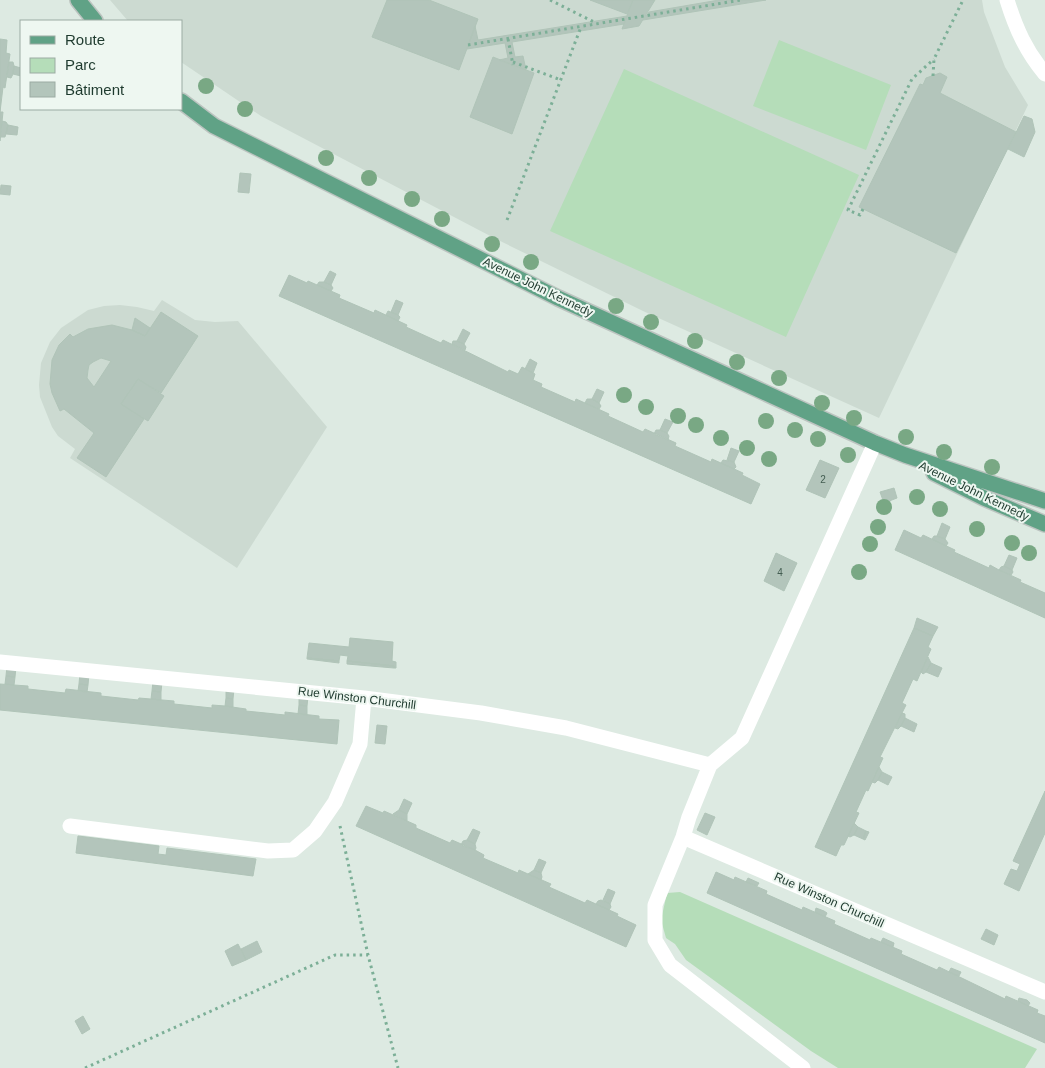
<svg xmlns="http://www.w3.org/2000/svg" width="1045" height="1068" font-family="Helvetica,sans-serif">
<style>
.built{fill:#ccdad1}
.green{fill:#b5ddb9}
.building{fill:#b3c5bb;stroke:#b0c4b8;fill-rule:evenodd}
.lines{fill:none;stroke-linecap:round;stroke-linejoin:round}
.major-casing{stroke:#bcc4c0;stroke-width:18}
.path{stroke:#7caf97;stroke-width:3;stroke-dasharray:2.5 4;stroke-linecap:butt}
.minor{stroke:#fff;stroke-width:15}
.major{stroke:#60a286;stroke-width:15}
.tree{fill:#79a884}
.labels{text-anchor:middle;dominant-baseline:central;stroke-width:4;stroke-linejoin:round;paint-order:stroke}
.number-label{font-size:10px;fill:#435d51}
.street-label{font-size:12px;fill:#1e3a2e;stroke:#eef7f1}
</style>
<rect width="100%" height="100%" fill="#ddeae2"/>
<path class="built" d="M110,0H982L984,12L1005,67L1028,105L879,418L643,311L496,239L261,116L181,62V21H128Z
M162,300L195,320L215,322L238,321L327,427L237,568L70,458L75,449L58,436L52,427L40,397L39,385L41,363L50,342L61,328L88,310L104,306L120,305L137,307L154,311Z"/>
<path class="green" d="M779,40L891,85L866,150L753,106Z
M624,69L859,175L786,337L550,231Z
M680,892L1037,1049L1025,1068H838L811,1051L686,960L675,944L666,938L661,920L667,893Z"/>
<path class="building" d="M387,0H429L478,19L459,70L372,37Z
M590,0H633L627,14Z
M633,0H655L639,26L622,29Z
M719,0H766L643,20L649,12Z
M627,16L624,24L512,42L515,57L523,56L526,70L499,60L508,58L505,43L467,49L475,26L478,40Z
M0,39L7,40L6,53L10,54L5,88L3,87L0,112H3L0,141Z
M493,57L534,73L512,134L470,117Z
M9,62H13L14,66L13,74L11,78L7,77Z
M14,66L21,68V76L13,74Z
M940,73L947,77L940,93L1016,132L956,253L859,207L920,84L923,85L926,78Z
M1024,116L1032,119L1035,132L1024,157L1008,149Z
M2,121L6,122L8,125L5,137H0Z
M8,125L18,127L17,135L6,134Z
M240,173L251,174L249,193L238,192Z
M1,185L11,186L10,195L0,194Z
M330,271L336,274L331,285L324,282Z
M289,275L307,283L308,281L340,295L339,298L374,313L375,310L407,325L406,327L441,343L443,340L508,372L509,370L518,374L522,367L535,374L533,380L542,384L541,387L575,402L576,399L585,403L609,414L608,416L643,432L645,429L676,443L675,446L711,462L712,459L743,473L742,475L760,484L751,504L279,296Z
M319,282H324L331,285L333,288L331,291L317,285Z
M396,300L403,303L398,315L391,312Z
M388,311L398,315L400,317L398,321L386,315Z
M161,312L198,336L161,393L138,379L121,404L144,419L106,477L77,458L94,433L64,409L60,411L52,393L50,384L52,360L59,345L70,334L73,337L88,329L112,325L132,330L145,336ZM101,358L111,361L94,387L87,378L88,370L89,365L93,362Z
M135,318L150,328L145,336L132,330Z
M463,329L470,333L464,344L457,341Z
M453,341H457L464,344L466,347L465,350L452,344Z
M530,359L537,363L533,373L525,369Z
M138,379L164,396L148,421L121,404Z
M597,389L604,392L599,403L592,399Z
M587,399H592L599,403L601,406L599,409L585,403Z
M665,419L673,422L667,433L660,430Z
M656,430H660L667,433L669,436L668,440L654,434Z
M731,448L739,451L734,462L727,460Z
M723,460L734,462L736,467L734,469L721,463Z
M820,460L839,468L825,498L806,490Z
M894,488L897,498L884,503L880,492Z
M942,523L950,527L945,539L937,536Z
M904,530L921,538L923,535L955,550L954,552L989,568L990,565L999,570L1021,580L1020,582L1045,593V618L895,550Z
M934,536H937L945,539L948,543L946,546L932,539Z
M776,553L797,563L784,591L764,581Z
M1009,555L1017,558L1012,570L1004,566Z
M1004,566L1012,570L1013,572L1011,575L999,570L1001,567Z
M917,618L938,627L933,636L914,628Z
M914,628L933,636L928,647L931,649L917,681L913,679L902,703L906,705L880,757L883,758L868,791L866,790L856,812L859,813L844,845H841L836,856L815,847Z
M350,638L393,642L392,661L396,662V668H394V666L347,661L348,656L340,655L339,661L307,658L309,643L349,647Z
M928,657L931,663L926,672L923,674L921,672Z
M307,658L339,661V663L307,659Z
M347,661L394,666V668L347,664Z
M931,663L942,668L938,677L926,672Z
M7,666L16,667L15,677L6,676Z
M80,673L89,674L88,685L79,684Z
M6,676L15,677L14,685L5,684Z
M153,681L162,682L161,692L152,691Z
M0,684L28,686V689L65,693L66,689L101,693V696L138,700L139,698L174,701V704L212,708V705L225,706L246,709V711L285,715V712L319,716V719L339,720L337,744L0,710Z
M79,684L88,685L87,692L78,691Z
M226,688L234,689L233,699L226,698Z
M152,691L161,692V700L151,699Z
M299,697H308L307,706L299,705Z
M226,698L233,699V707L225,706Z
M299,705L307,706V715L298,714Z
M902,713L905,714V718L901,726L898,729L895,728Z
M905,718L917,724L914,732L901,726Z
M377,725L387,726L385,744L375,743Z
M879,767L882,772L878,780L875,783L872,782Z
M882,772L892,777L888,785L878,780Z
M1045,791V833L1019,891L1004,884L1011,869L1017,871L1020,864L1013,861Z
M404,799L412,803L407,814L399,810Z
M366,806L383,813L384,811L407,821L416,825V828L450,843L452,840L475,850L484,855L483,858L518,873L519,870L528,874L551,884L549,887L585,903L587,900L618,914L617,916L636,925L626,947L356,826Z
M399,810L407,814V821L393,814Z
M705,813L715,817L707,835L697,830Z
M854,823L858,827L854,835L850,837L848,836Z
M858,827L866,831L863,839L854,835Z
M473,829L480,832L475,844L467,840Z
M866,831L869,832L865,840L863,839Z
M78,836L159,846L158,854L166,855L167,848L256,859L253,876L76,853Z
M467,840L475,844L476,848L475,850L461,845L463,841Z
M539,859L546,862L541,873L534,870Z
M534,870L541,873L542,877L541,880L528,874Z
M716,872L734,880L735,877L767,891L766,894L802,910L803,907L835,921L834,924L870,940L871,938L902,951L901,954L937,970L939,967L1005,999L1006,996L1038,1010L1037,1013L1045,1016V1043L707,893Z
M748,878L759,883L757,886L746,882Z
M608,889L615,892L610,904L603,900Z
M601,900L610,904L611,907L609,910L596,904L598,901Z
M816,908L824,911L827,913L825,917L815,912Z
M986,929L998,935L994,945L981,939Z
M883,938L894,943L893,947L881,942Z
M257,941L262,952L246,960L241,949Z
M238,944L246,960L232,966L225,951Z
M951,968L961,972L959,976L949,972Z
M1019,998L1027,1000L1030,1003L1028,1006L1018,1001Z
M83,1016L90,1029L82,1034L75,1021Z"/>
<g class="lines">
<defs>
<path id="major" d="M78,0L95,21
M181,101L214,126L558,298L875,443L905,455L1045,501
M934,473L984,498L1045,524"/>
</defs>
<use href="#major" class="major-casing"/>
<path class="path" d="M550,0L596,23
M508,39L513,65
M468,45L741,0
M513,62L561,80
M933,76L934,59L963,0
M863,209L860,215L848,210L912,79L934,59
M507,220L581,27
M340,826L368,955L398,1068
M85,1068L335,955H368"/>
<path class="minor" d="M1007,0C1016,29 1026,51 1045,74
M0,662L364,698L481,713L566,728L710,765
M70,826L268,851L293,850L315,831L335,802L360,744L364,698
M683,837L1045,992
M803,1068L670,965L655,940V905L683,837L689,817L710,765L742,738L875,443"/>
<use href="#major" class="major"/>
</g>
<g class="tree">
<circle cx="206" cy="86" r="8"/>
<circle cx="245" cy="109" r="8"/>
<circle cx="326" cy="158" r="8"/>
<circle cx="369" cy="178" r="8"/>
<circle cx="412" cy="199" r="8"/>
<circle cx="442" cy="219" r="8"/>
<circle cx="492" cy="244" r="8"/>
<circle cx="531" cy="262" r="8"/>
<circle cx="616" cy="306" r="8"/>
<circle cx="651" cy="322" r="8"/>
<circle cx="695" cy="341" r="8"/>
<circle cx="737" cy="362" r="8"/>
<circle cx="779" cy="378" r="8"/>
<circle cx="624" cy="395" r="8"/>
<circle cx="822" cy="403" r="8"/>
<circle cx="646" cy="407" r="8"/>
<circle cx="678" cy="416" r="8"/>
<circle cx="854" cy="418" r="8"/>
<circle cx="766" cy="421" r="8"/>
<circle cx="696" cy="425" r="8"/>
<circle cx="795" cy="430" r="8"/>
<circle cx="906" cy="437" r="8"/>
<circle cx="721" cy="438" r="8"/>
<circle cx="818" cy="439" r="8"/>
<circle cx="747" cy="448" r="8"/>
<circle cx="944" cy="452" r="8"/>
<circle cx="848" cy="455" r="8"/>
<circle cx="769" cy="459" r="8"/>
<circle cx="992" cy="467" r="8"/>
<circle cx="917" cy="497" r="8"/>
<circle cx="884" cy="507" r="8"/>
<circle cx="940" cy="509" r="8"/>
<circle cx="878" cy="527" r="8"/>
<circle cx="977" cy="529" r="8"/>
<circle cx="1012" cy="543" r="8"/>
<circle cx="870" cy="544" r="8"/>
<circle cx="1029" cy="553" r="8"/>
<circle cx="859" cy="572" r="8"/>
</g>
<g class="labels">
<g class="number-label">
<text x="823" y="479">2</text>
<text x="780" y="572">4</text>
</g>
<g class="street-label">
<text transform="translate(538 287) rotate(26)">Avenue John Kennedy</text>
<text transform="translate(974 491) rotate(26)">Avenue John Kennedy</text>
<text transform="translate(357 698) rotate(7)">Rue Winston Churchill</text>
<text transform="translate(829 900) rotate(24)">Rue Winston Churchill</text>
</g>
</g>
<rect x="20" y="20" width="162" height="90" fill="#eef7f1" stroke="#9baba3"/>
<rect x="30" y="36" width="25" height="8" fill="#60a286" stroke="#9baba3"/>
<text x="65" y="45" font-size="15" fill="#1e3a2e">Route</text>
<rect x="30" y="58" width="25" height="15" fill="#b5ddb9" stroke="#9baba3"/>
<text x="65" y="70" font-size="15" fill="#1e3a2e">Parc</text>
<rect x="30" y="82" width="25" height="15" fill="#b3c5bb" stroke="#9baba3"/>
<text x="65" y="95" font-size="15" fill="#1e3a2e">Bâtiment</text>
</svg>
